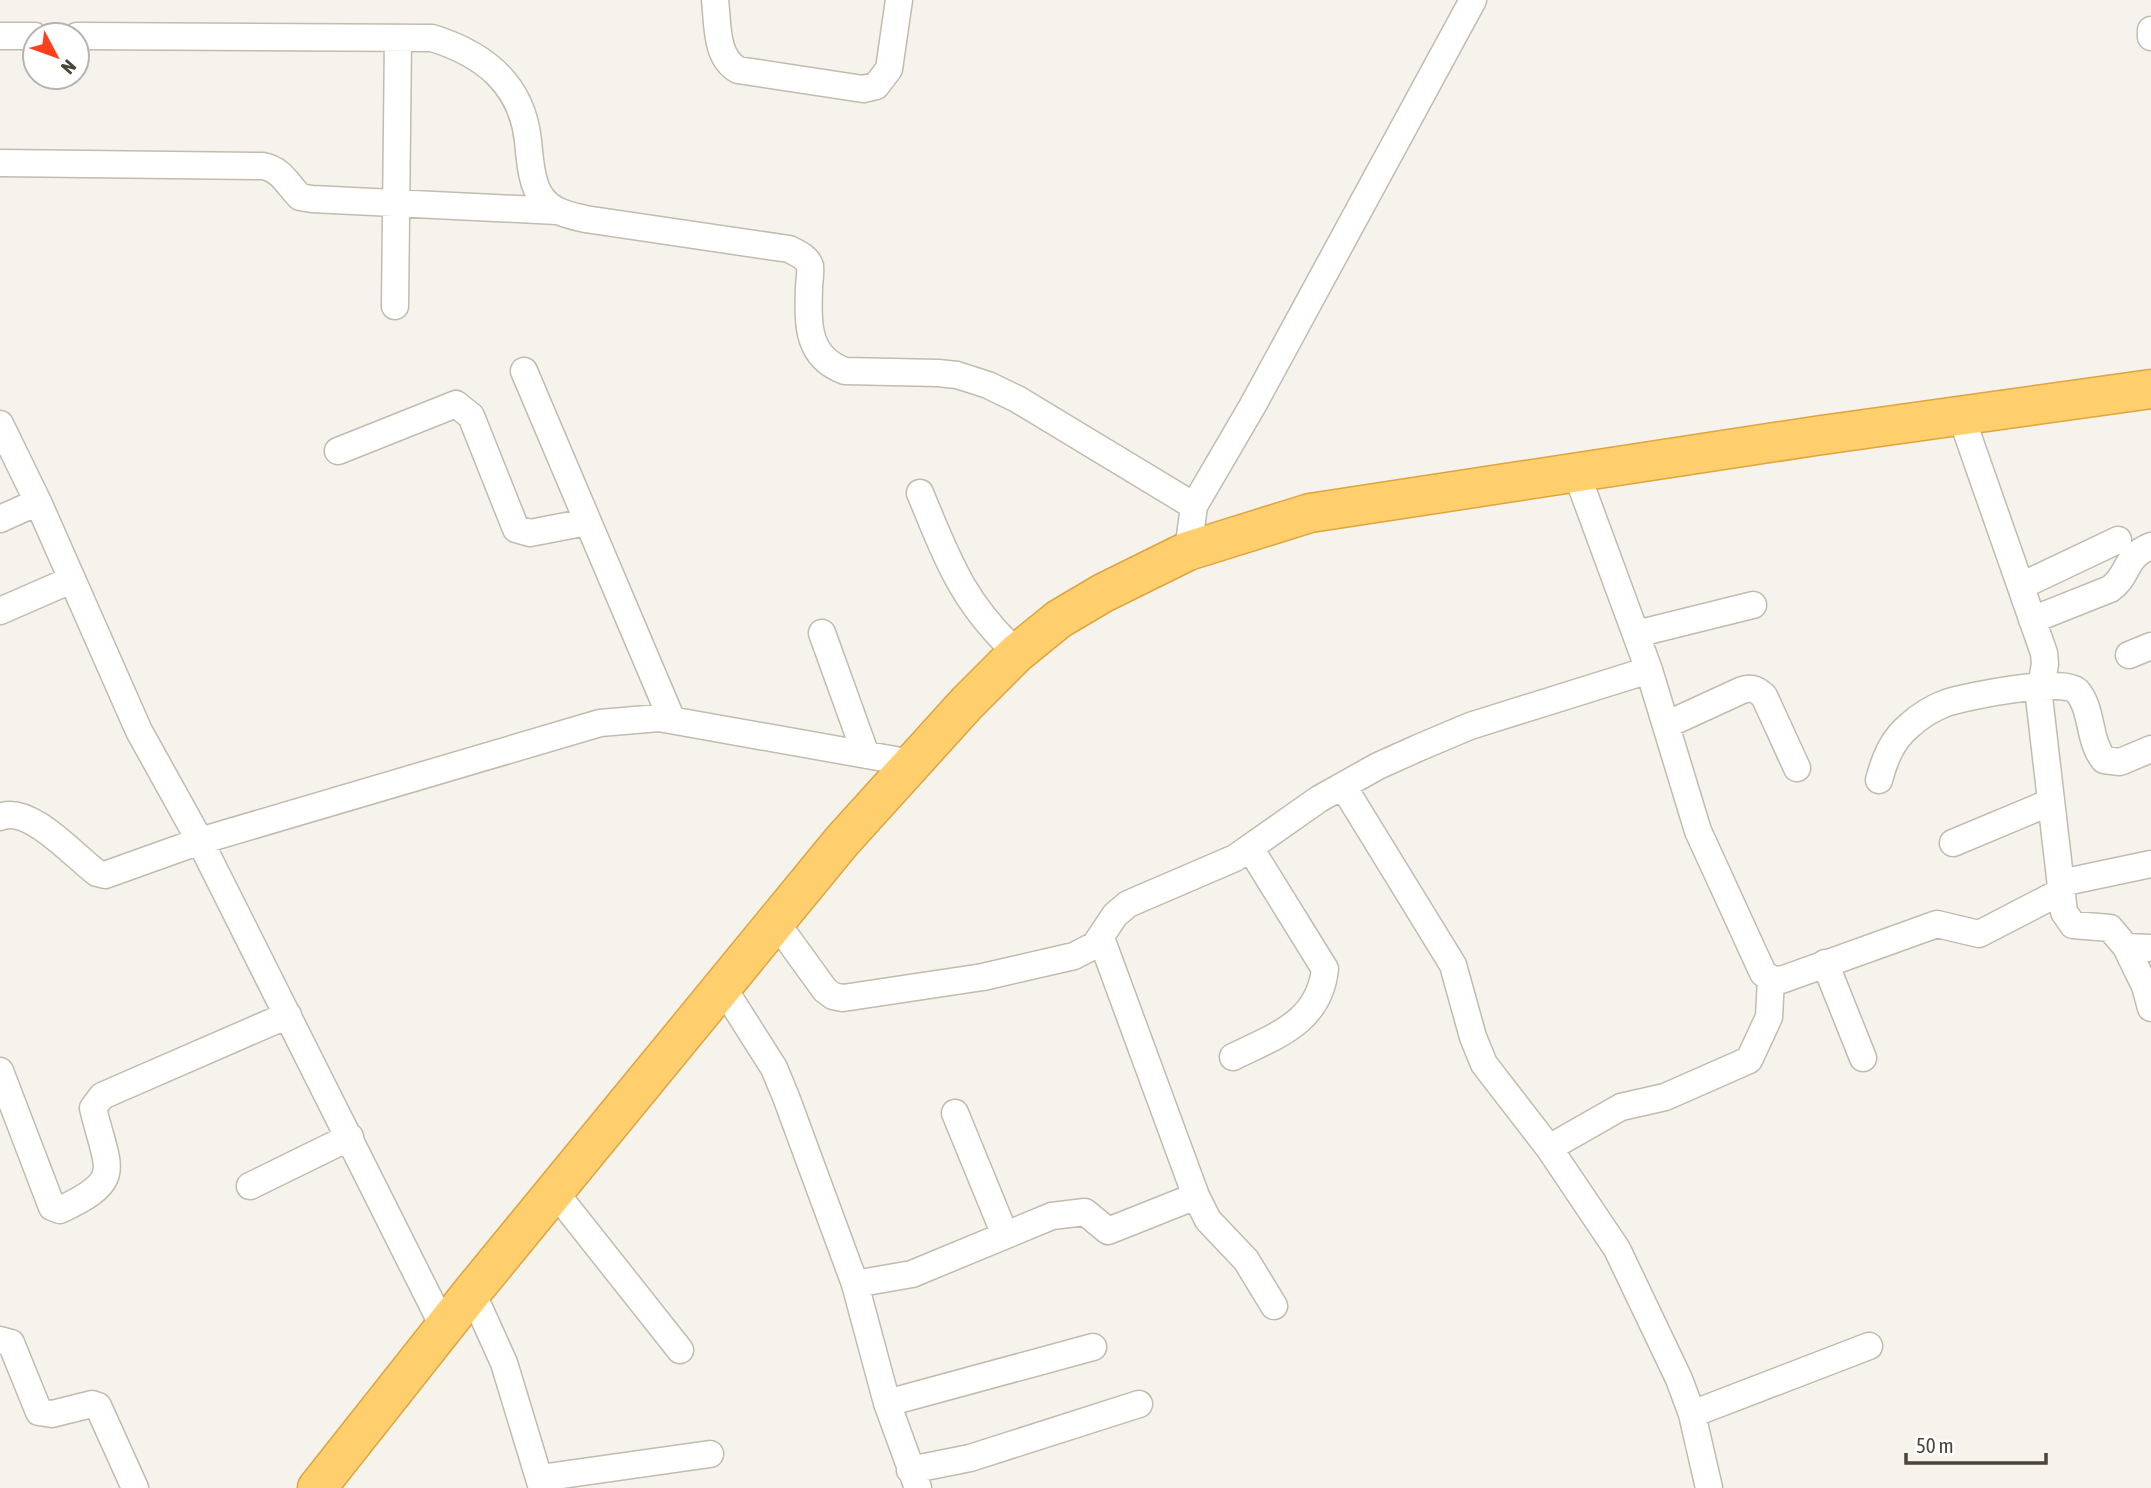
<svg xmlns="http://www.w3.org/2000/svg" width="2151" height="1488" font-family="'Asap Condensed',sans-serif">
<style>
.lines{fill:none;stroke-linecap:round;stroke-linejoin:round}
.minor-casing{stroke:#c2bbae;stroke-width:29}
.highway-casing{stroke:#e0a43c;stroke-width:41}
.minor{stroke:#fff;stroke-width:26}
.highway{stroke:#ffcf6e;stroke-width:38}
</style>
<rect width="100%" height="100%" fill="#f6f3ec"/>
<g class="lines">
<defs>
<path id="minor" d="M715,0C718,24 715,57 738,70L863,89L876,86L889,69L899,0
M2151,30V37
M0,36H35
M77,36L432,38C484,54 522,84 528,141C530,159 531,184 542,198C552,212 569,215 585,219L789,249C797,253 807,257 810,266C811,272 809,282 809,288C808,323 806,357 845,371L938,373L957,375L988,385L1017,399L1194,506L1188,551
M0,163L263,166C281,169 288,185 300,197L312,199L557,211
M395,306L398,38
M524,371L672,720
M1961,416L2044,653L2045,664L2039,697L2064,912L2073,925L2110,928L2126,947L2151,948
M0,424L38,502L139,731L200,841L444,1328
M338,451L456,404L471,416L516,529L530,533L587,522
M1576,472L1649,670L1698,831L1763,973L1771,979L1781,980L1937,924L1979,934L2062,891
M920,493C948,560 962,602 1017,653
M1194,506L1253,405L1473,0
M0,519L38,502
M2021,586L2118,540
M0,611L71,580
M2032,620L2110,589C2130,575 2123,557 2151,546
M822,633L866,755
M1636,634L1753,605
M2129,655L2151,646
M1666,725L1740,691C1750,687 1755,688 1764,696L1797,768
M1879,780C1885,758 1892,740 1910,725C1920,716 1933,708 1946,703C1967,696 2063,677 2077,691C2093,709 2088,741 2104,760L2120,762L2151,749
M1343,786L1453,965L1473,1037L1484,1064L1549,1148L1617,1249L1679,1379L1692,1414L1709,1488
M0,817C29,804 74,856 97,873L105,875L200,841L600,723L659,718L912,763
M1953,843L2051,802
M2061,883L2151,864
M775,921L825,990L833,996L843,998L983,977L1074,956L1095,945L1115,915L1128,904L1235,858L1319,799L1378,766L1418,748L1470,726L1649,670
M1101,938L1196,1196L1208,1220L1246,1260L1274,1306
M2126,947L2145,986L2151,1008
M1825,963L1863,1058
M722,986L774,1068L786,1097L855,1284L887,1403L918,1488
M1233,1057C1275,1036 1319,1023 1325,969L1250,848
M0,1071L52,1207L60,1210C125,1179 108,1171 93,1108L102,1096L288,1015
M955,1113L1005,1235
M1549,1148L1621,1107L1665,1097L1749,1060L1769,1017L1771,979
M250,1186L350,1137
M554,1191L680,1350
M855,1284L912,1274L1052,1216L1085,1212L1108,1231L1196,1196
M472,1292L504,1363L542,1488
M0,1340L11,1343L39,1412L52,1414L92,1404L98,1406L135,1488
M887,1403L1093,1347
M1692,1414L1869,1346
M910,1470L970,1458L1139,1404
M540,1478L710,1454"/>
<path id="highway" d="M317,1488L472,1292L842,841L967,703L1017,653L1059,619L1103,593L1188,551L1310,513L1815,436L2151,389"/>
</defs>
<use href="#minor" class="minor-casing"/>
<use href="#highway" class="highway-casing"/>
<use href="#minor" class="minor"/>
<use href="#highway" class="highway"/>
</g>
<g transform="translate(56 56) rotate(131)"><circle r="33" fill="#ffffff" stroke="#b7b4b0" stroke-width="2"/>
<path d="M0-5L12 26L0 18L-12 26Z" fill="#fc3f1d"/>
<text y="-10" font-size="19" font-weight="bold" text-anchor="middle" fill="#4b4439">N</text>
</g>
<path d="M1906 1453v10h140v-10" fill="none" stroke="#4b4439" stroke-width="3.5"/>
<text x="1916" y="1453" font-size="21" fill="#4b4439" stroke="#ffffff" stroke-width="5" paint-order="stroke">50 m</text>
</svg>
